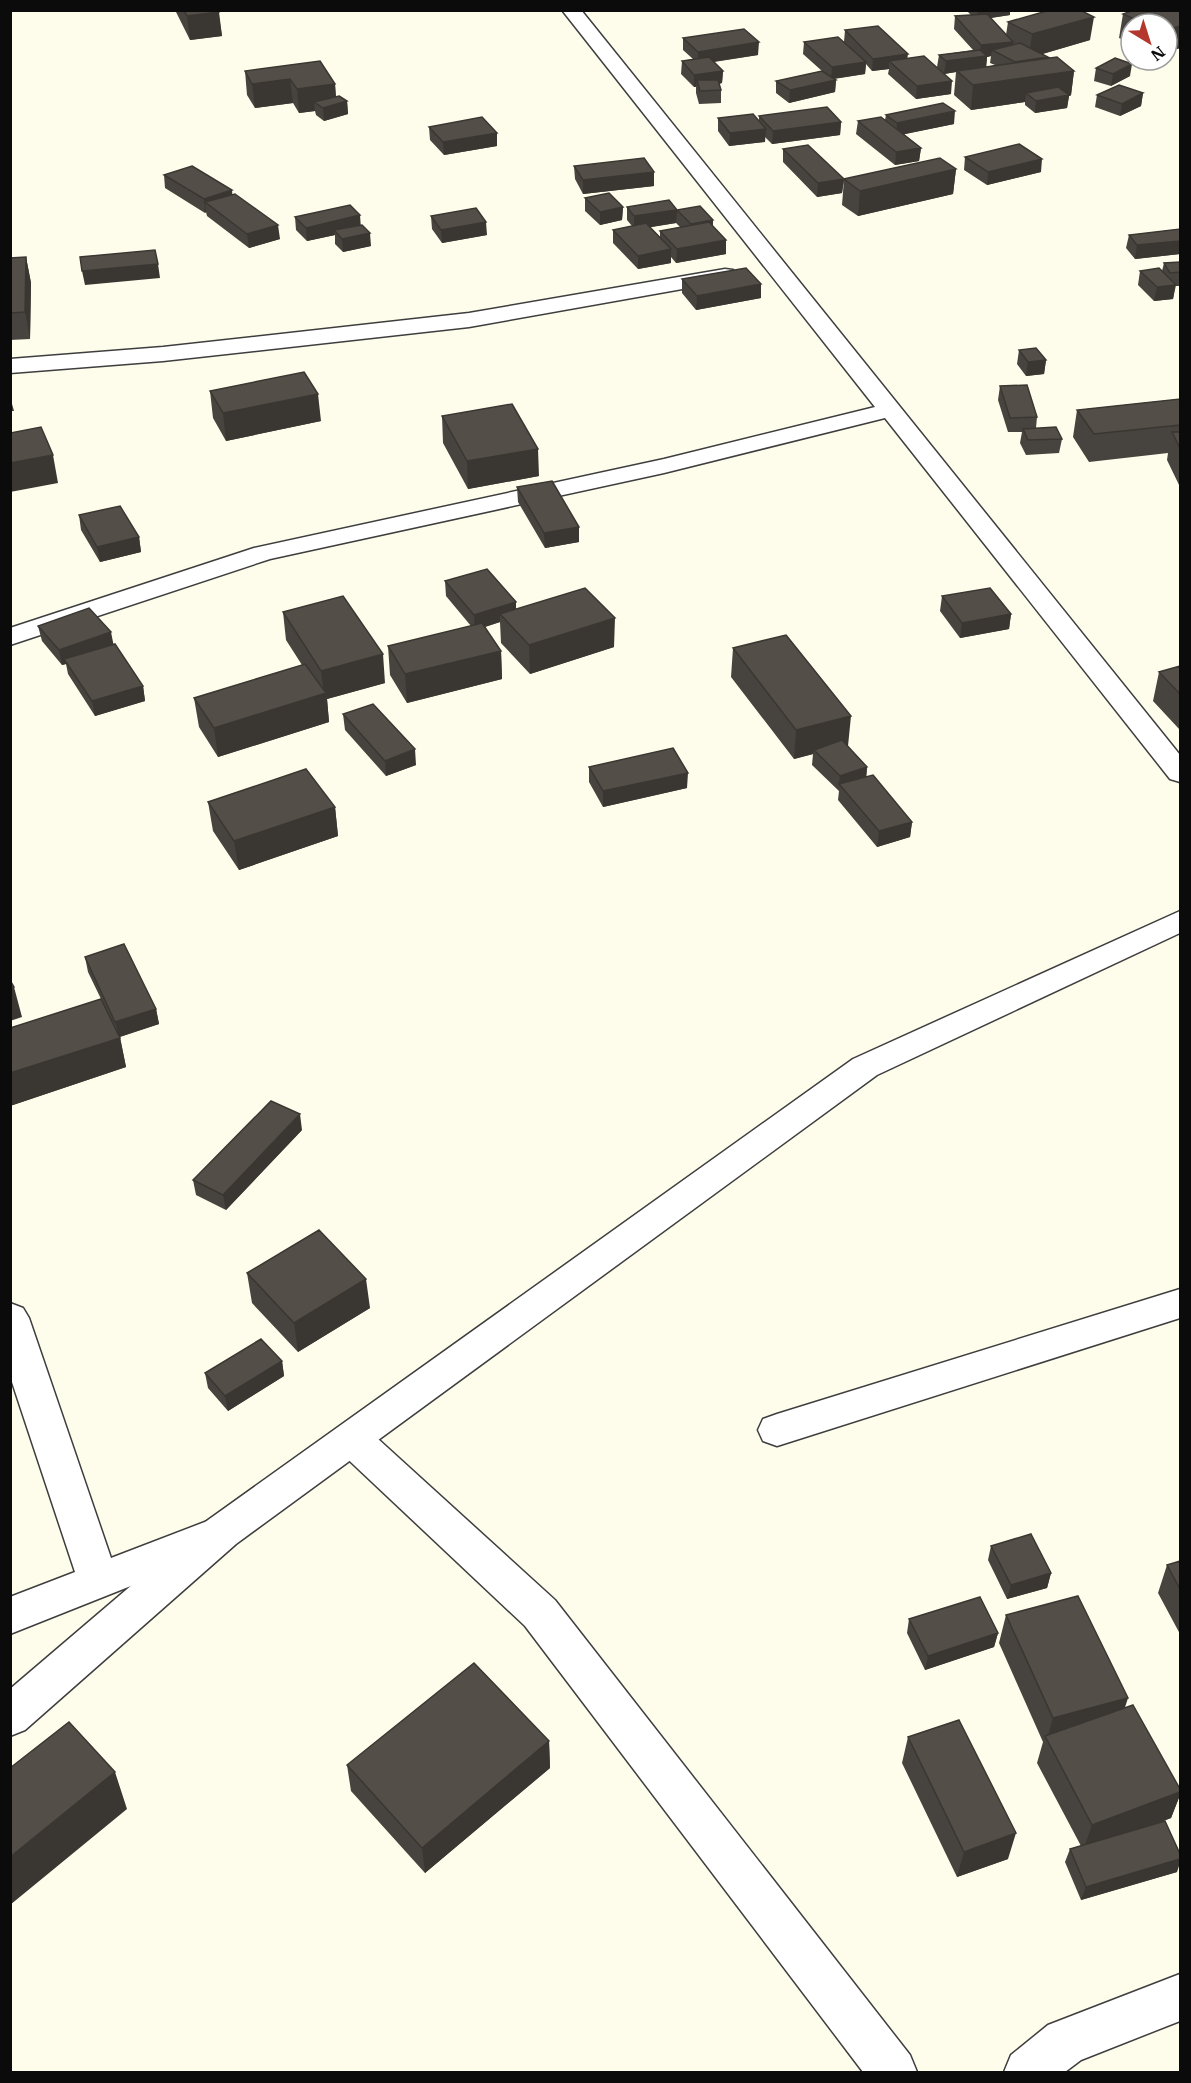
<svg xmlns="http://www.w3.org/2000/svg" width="1191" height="2083" font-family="'IBM Plex Serif',serif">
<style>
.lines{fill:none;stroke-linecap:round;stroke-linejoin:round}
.minor-casing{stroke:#3e3e3e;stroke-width:3}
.tertiary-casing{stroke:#3e3e3e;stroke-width:3}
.minor{fill:#fff;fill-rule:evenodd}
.tertiary{fill:#fff;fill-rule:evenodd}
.wall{fill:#47433e;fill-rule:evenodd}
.shaded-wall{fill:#3a3732}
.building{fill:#534e48;stroke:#3a3732;stroke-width:1.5}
</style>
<rect width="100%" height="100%" fill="#fefdeb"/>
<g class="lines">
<defs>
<path id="minor" d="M562,10H581L1180,755V782L1170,779L885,418L664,473L270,559L10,645V628L254,548L664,459L875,407Z
M725,269L733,270L736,275L733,280L469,327L163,361L10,373V359L163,347L469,313Z
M1180,1289V1318L777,1446L763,1441L758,1430L763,1419L777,1414Z
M10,1303L23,1308L29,1318L111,1558L210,1520L224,1525L230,1537L224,1549L10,1634V1597L75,1572L10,1376Z
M352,1423L366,1428L555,1600L910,2055L917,2072H863L525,1626L338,1450L333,1439L338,1428Z
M1180,1974V2021L1081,2060L1065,2072H1004L1011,2055L1048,2025Z"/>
<path id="tertiary" d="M1180,911V933L877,1075L236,1544L25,1730L10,1736V1689L208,1520L853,1059Z"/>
</defs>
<use href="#minor" class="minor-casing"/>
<use href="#tertiary" class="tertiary-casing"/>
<use href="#minor" class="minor"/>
<use href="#tertiary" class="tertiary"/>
</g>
<path class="wall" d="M175,10H218L222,36L190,40Z
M966,10H1010V15L991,18L1006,35L1008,22L1090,40L1042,54L1048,58L1074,71L1071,95L1069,96L1067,108L1035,113L1025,105V102L971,110L954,95L956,72L944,74L937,67L939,55L973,50L954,29L955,16L971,15ZM991,56L990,63L995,65L986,67L987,57Z
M1180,10V48L1167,52V24H1131V43L1119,38L1123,14Z
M845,30L907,59L951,94L916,99L888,74L889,69L872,71L866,64L865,74L834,79L836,80L835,92L789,103L776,93V81L822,71L803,54L804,42H844Z
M683,38L758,55L714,62L723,71L722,83L719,84L721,90V103L699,104L696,93V87H694L681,74L682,61L693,59L683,50Z
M1096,68L1130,76L1111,86L1094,81Z
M245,71L335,84L336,96L347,101L348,114L324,121L316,115L315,111L299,113L293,103L255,108L247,95Z
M1143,93L1141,106L1120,116L1095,107L1097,95Z
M886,115L954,124L904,134L921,148L919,161L895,165L856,134L858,121L885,120Z
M759,116L841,122L840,135L772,144L765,137V142L729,146L718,131V118L759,120Z
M429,127L497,133V146L444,155L430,140Z
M783,149L844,179L842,193L817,197L783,162Z
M965,157L1041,172L987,185L964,170Z
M574,166L654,186L583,194L575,179Z
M956,169L953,194L858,216L842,205L844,179Z
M164,175L232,194L280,239L249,248L207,216L206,212L205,213L165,188Z
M585,198L623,207L622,220L600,225L585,211Z
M627,207L677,210L713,220V227L726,240V254L676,263L671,257V263L638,269L613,243V230L632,226L627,220ZM676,223L680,227L660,231V237L650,227Z
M431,216L487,235L442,243L432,229Z
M295,217L361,225L371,246L343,252L335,244V235L307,241L296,230Z
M1180,229V254L1135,259L1126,248L1129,235Z
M26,257L31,283L30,339L10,340V258Z
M1180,262V286H1175L1173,299L1154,301L1138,285L1140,271H1162L1164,263Z
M682,279L761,298L696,310L682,293Z
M1180,289V301L1179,299Z
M1019,350L1046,360L1044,374L1026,376L1017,364Z
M1000,386L1037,417L1036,428L1062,439L1059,453L1026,455L1020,443L1022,432H1008L998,400Z
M210,391L321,421L226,441L213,418Z
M1180,399V487L1167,460L1168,453L1089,462L1073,437L1077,410Z
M442,416L539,476L468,489L443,443Z
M517,487L579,527V542L545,548L518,502Z
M79,515L139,537L141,552L100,562L81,530Z
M445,581L516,602V609L614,647L530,674L501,643L500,622L485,627L501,651L502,679L407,703L390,675L388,646L471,626L446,596Z
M942,596L1011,614L1009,629L960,638L940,611Z
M283,612L385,683L327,699L329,722L218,757L199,727L194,698L302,665L286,640Z
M38,626L113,645L143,686L145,701L95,716L68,674L66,664L62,665L42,641Z
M733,648L848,746H847L867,767L866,777L912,822L910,837L877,847L838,800L839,791L812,765L813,754L794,759L731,677Z
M1180,666V730L1153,701L1159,672Z
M343,714L416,765L386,776L345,730Z
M589,767L687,788L603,807L589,782Z
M208,802L335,807L338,836L239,870L213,831Z
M85,957L156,1009L159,1024L120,1037L126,1067L10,1106V1028L101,999L88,972Z
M302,1130L226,1210L196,1195L193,1180Z
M247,1273L370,1308L298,1352L252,1303Z
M282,1361L284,1376L228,1411L208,1388L205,1373Z
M991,1546L1051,1573L1047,1588L1007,1599L988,1560Z
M1180,1561V1634L1158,1593L1167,1565Z
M1006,1615L1125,1707L1180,1789V1795L1171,1818L1149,1826L1177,1872L1081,1900L1065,1862L1070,1849L1081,1846L1037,1763L1043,1742L999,1643Z
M909,1619L998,1633L994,1647L925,1670L907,1633Z
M908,1737L1008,1859L957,1877L902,1763Z
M549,1741L550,1768L425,1873L351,1791L347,1765Z"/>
<path class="shaded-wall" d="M978,10H1010V15L976,20Z
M219,12L222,36L190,40L187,16Z
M1094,17L1090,40L1029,58L1032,34Z
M1180,26V48L1167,52V30Z
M759,42L758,55L698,64V52Z
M1013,42L1011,54L992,50L991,56L987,57L986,69L957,71L956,72L944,74L946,61L979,57L981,45Z
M908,54L906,67L889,61V69L872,71L873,59Z
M866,62L865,74L831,79L832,67Z
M1132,64L1130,76L1111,86L1113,74Z
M723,71L722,83L699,87L697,80L696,87H694V75Z
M1074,71L1071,95L1069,96L1067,108L1035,113L1036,101L1026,93L1025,102L971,110L973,85Z
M290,79L293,103L255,108L252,84Z
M836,80L835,92L789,103L790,90Z
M952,81L951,94L916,99L917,86Z
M335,84L336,104L347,101L348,114L324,121L323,108L314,102L315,111L299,113L297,89Z
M1143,93L1141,106L1120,116L1122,104Z
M955,111L954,124L896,136L897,123Z
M841,122L840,135L772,144L773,131Z
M766,129L765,142L729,146L730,133Z
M497,133V146L444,155L443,142Z
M921,148L919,161L895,165L896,152Z
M1042,159L1041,172L987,185L988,172Z
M956,169L953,194L858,216L860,191Z
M654,172V186L583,194V180Z
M844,179L842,193L817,197L818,183Z
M232,190L233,203L205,202L206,212L205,213L204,199Z
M623,207L622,220L600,225V212Z
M677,210L676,223L634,230V216Z
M360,215L361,229L334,230L335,235L307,241L306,228Z
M713,220V234L690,238L691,224Z
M486,222L487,235L442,243L441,230Z
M278,225L280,239L249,248L247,234Z
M370,233L371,246L343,252L342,239Z
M726,240V254L676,263L677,249Z
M1180,241V254L1135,259L1137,245Z
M671,249V263L638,269V256Z
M26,257L31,283L30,339L25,312Z
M158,264L160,278L85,285L82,271Z
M761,284V298L696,310L697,296Z
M1176,285L1173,299L1154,301L1157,287Z
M1046,360L1044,374L1026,376L1028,362Z
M318,394L321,421L226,441L223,413Z
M10,397L14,411H10Z
M538,449L539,476L468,489L467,461Z
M53,455L58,483L10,492V463Z
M579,527V542L545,548L544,533Z
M139,537L141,552L100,562L97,547Z
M516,602V617L500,614V622L475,630L474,615Z
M1011,614L1009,629L960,638L962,623Z
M615,618L614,647L530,674L529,645Z
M111,632L114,647L64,659L66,664L62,665L59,650Z
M501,651L502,679L407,703L405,674Z
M383,654L385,683L327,699L329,722L218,757L214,728L324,694L321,671Z
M143,686L145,701L95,716L92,701Z
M851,716L848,746L817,753L814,750L813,754L794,759L796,730Z
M415,749L416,765L386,776L385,761Z
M867,767L866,782L839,784L838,791L840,776Z
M688,773L687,788L603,807V791Z
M335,807L338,836L239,870L234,841Z
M912,822L910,837L877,847L879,831Z
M14,987L22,1017L10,1021V988Z
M156,1009L159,1024L119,1037L115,1022Z
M120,1038L126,1067L10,1106V1073Z
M300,1114L302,1130L226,1210L223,1195Z
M366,1279L370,1308L298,1352L294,1323Z
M282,1361L284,1376L228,1411L225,1396Z
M1051,1573L1047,1588L1007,1599L1011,1585Z
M998,1633L994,1647L925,1670L928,1656Z
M1128,1698L1119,1726L1047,1739L1053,1718Z
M549,1741L550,1768L425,1873L422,1848Z
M115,1772L127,1809L10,1905V1857Z
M1180,1792V1795L1171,1818L1083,1851L1092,1825Z
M1016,1833L1008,1859L957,1877L964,1852Z
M1180,1859V1863L1177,1872L1081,1900L1086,1887Z"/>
<path class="building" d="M184,10H218L219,12L187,16Z
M1050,10H1080L1094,17L1032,34L1008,22Z
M1134,10H1180V26L1167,30V24H1146L1123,14Z
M987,14L1013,42L981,45L955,16Z
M878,26L908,54L873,59L845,30Z
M744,29L759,42L698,52L683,38Z
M838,37L866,62L832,67L804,42Z
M1020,43L1048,57L1015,62L992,50Z
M980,50L987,56L946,61L939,55Z
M924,56L952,81L917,86L889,61Z
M709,57L723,71L694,75L682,61Z
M1057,57L1074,71L973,85L957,71Z
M1115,58L1132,64L1113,74L1096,68Z
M320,61L335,84L297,89L290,79L252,84L245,71Z
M822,71L836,80L790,90L776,81Z
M697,80H718L721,90L700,91Z
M1119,85L1143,93L1122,104L1097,95Z
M1058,87L1069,95L1036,101L1026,93Z
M339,96L347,101L323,108L314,102Z
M943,103L955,111L897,123L886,115Z
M827,107L841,122L773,131L759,116Z
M753,114L766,129L730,133L718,118Z
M482,117L497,133L443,142L429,127Z
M881,117L921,148L896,152L858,121Z
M1019,144L1042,159L988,172L965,157Z
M808,145L844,179L818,183L783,149Z
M644,158L654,172L583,180L574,166Z
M940,158L956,169L860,191L844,179Z
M192,166L232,190L204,199L164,175Z
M609,193L623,207L600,212L585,198Z
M235,194L278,225L247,234L205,202Z
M669,200L677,210L634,216L627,207Z
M350,205L360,215L306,228L295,217Z
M700,206L713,220L691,224L677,210Z
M476,208L486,222L441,230L431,216Z
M709,222L726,240L677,249L660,231Z
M646,223L671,249L638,256L613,230Z
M362,225L370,233L342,239L334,230Z
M1180,229V241L1137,245L1129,235Z
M155,250L158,264L82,271L80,257Z
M26,257L25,312L10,313V258Z
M1180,262V272L1170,273L1164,263Z
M746,268L761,284L697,296L682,279Z
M1159,268L1176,285L1157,287L1140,271Z
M1036,348L1046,360L1028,362L1019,350Z
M304,372L318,394L223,413L210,391Z
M1027,385L1037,417L1010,418L1000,386Z
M1180,399V425L1094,434L1077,410Z
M512,404L538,449L467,461L442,416Z
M41,427L53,455L10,463V433Z
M1056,427L1062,439L1028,440L1023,429Z
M1172,432H1180V448Z
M552,481L579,527L544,533L517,487Z
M120,506L139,537L97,547L79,515Z
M487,569L516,602L474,615L445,581Z
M585,588L615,618L529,645L500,614Z
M990,588L1011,614L962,623L942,596Z
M343,596L383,654L321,671L283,612Z
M89,608L111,632L59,650L38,626Z
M482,623L501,651L405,674L388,646Z
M786,635L851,716L796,730L733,648Z
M115,644L143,686L92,701L64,659Z
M305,664L326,693L214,728L194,698Z
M1180,666V694L1159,672Z
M373,704L415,749L385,761L343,714Z
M842,740L867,767L840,776L814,750Z
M673,748L688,773L603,791L589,767Z
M306,769L335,807L234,841L208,802Z
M873,775L912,822L879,831L839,784Z
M124,944L156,1009L115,1022L85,957Z
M10,980L14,987L10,988Z
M101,999L120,1038L10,1073V1028Z
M271,1101L300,1114L223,1195L193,1180Z
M319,1230L366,1279L294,1323L247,1273Z
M261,1339L282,1361L225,1396L205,1373Z
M1031,1534L1051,1573L1011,1585L991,1546Z
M1180,1561V1589L1167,1565Z
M1078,1596L1128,1698L1053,1718L1006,1615Z
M980,1597L998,1633L928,1656L909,1619Z
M474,1663L549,1741L422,1848L347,1765Z
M1133,1705L1180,1789V1792L1092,1825L1045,1736Z
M959,1720L1016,1833L964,1852L908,1737Z
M69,1722L115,1772L10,1857V1768Z
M1165,1821L1180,1854V1859L1086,1887L1070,1849Z"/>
<rect width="1191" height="2083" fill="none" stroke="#0b0b0b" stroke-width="24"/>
<g transform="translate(1149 42) rotate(142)"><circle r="28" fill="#ffffff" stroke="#9d9d9d" stroke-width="1.5"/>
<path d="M0-4.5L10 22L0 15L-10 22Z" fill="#b3372c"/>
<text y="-9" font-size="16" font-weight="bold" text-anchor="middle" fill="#0b0b0b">N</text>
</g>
</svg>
